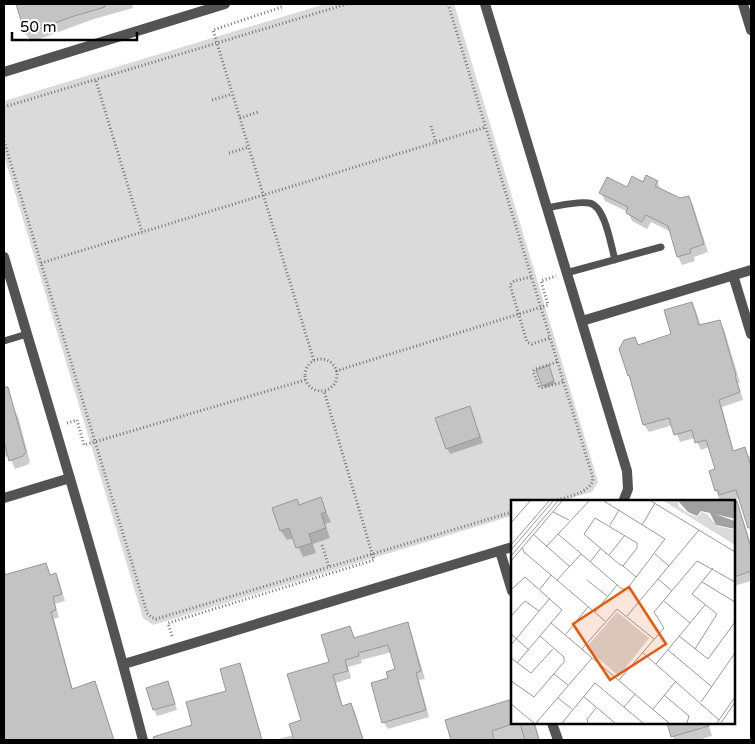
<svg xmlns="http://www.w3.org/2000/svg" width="755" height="744" font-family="'Varela Round',sans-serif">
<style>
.green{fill:#dadada}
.shadow{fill:#0003}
.building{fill:#c3c3c3;stroke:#979797}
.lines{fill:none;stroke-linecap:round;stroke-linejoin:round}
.path{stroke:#757575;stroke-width:3;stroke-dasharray:1 2.5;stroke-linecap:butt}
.service{stroke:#535353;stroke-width:7}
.minor{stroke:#535353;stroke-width:10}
.inset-road{fill:none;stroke:#999;stroke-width:1}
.view{fill:#e8590c;fill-opacity:0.15;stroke:#e8590c;stroke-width:2.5}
.inset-edge{fill:none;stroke:#000;stroke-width:2.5}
</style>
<rect width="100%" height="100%" fill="#fff"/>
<path class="green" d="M325,4H454L598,482L592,492L560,501L512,502V516L153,625L143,618L4,156V101Z"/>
<path class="shadow" d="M17,4H138L132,5L133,8L94,19L31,42L26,34Z
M657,182L661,190L680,200L688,197L693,205L708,252L694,257L695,261L682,265L678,257L671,232L651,222L647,229L632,221L628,212L605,201L601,193Z
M692,303L696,311L701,326L719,321L724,329L740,383H738L743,400L722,407L734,452L744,449L748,456L751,455V529L747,522L740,497L727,502H721L718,496L710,472L717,470L709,447L701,450L695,438L680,442L673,425L649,432L644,425L632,381L620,349L634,338L639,346L673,335Z
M550,369L555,384L545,388L543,385Z
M4,393L18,416L30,462L27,465L15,469L9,456L4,457Z
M470,408L483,443L450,454L447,448Z
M320,499L331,522L325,524L330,538L313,544L316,553L303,557L294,538L287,540L281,531L274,508L299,506Z
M741,517L745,525L751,544V581L734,586V519Z
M46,565L51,576L56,575L59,581L65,601L55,604L59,617L54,619L73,690L94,683L98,689L114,740H4V640L6,639L4,632V567L7,576Z
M407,624L411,631L425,679L419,680L429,717L388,729L383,722L389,679L397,670L392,652L361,660L362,663L348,667L351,678L336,683L343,707L351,705L355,712L364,740H275L293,735L350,628L355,639Z
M239,665L243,672L261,735L242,740H166L164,735L194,726L227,692Z
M167,683L171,689L177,710L157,716L154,710Z
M512,700V723H535L540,740H452L446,721Z
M668,723H708L712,736L698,740H674Z"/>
<path class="building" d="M16,4H105V7L71,17L25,34Z
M646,175L658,181L655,186L680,198L689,196L704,244L690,249L691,253L677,257L668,226L646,215L642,222L626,213L628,207L599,193L607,177L627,187L632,176L643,182Z
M692,302L699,325L720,320L736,375L735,376L740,392L719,400L733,451L745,447L751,467V528H748L736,490L719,495L718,490L715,491L709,471L715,469L706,440L695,443L692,430L674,435L669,418L643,425L629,375L628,376L619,349L624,340L635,337L638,345L671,334L664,310Z
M549,365L554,381L542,386L536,370Z
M4,387H8L26,452L23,456L9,461L4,441Z
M470,406L480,437L446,449L435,418Z
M321,497L326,512L321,514L326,528L309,534L312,543L296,548L289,528L280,531L272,508L297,499L299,505Z
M737,501L751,548V571L734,577V502Z
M46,563L50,575L56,573L62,594L53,597L56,610L51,612L72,689L95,681L114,740H4V575Z
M408,622L421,671L416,673L426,710L382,723L371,683L388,678L386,672L395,669L388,645L358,653L359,656L345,660L348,671L333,675L342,706L351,703L363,740H294L289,724L301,720L287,674L329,662L321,635L350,626L354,638Z
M240,663L262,740H154L153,737L192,725L186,702L226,691L220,669Z
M168,681L175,704L153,710L146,688Z
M512,699V724L492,731L494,740H451L445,720Z
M520,723H534L539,740H525Z
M667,723H708L709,726L671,737Z"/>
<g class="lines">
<path class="path" d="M281,4L282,7L213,30L314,361
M448,4L593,478C592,494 562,498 549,502
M96,81L142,232
M212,100L232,94
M4,107L347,4
M240,118L258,112
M431,126L436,143
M4,141L147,613L151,617L156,619L512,512
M229,153L249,147
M41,263L486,127
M531,277L514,281L510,285L527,342L532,344L550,338
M305 375a16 16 0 1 1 32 0a16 16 0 1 1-32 0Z
M557,362L535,369L533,371L539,386L541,388L563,382
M336,371L548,305L541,281L556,276
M67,423L77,420L84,445L305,380
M322,545L329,567
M172,636L168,623L374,560L324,391"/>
<path class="service" d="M546,208C558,206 577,201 589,203C605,205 611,246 615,260
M566,273L661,247
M4,341L27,334"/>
<path class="minor" d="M485,4L627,471L628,489L623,502
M743,4L751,30
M4,72L225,4
M4,257C52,418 101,578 143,740
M733,275L751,334
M582,321L751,270
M4,498L70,478
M500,551L512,591
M124,664L512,547
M552,723L558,740"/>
</g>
<g transform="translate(511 500)">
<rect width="224" height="224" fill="#fff"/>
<path d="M153,1H167L168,7L178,14L186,17L191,12L196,14L206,26L224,30V45ZM106,112L138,138L108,176L75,148Z" fill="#dadada"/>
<path d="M167,1H224V19L204,14L224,21V29L205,25L199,13L190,11L186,16L177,12Z" fill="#a1a1a1"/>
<path class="inset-road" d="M140,1L224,52M42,12L58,20M0,23L19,1M99,25L108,10M131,25L144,3M22,34L58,66M47,34L111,89H116L154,39L93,1M0,45L38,1M11,47L13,52L94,121M35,47L78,1M0,50L42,1M144,54L158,66M98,55L114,35M0,56L47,1M0,61L51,1M79,62L90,48M112,66L126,48V43L84,18L73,34L74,35L108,64L112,66L125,77M147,79L161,91M46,80L70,54M76,80L96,96M191,82L224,102M29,89L40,75M0,90L14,77L51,110L6,163M153,101L179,123M84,112L106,85M0,116L14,101L28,111M116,116L188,30M40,123L158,223M0,134L18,150M55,134L77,107M168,136L197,159L224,122M0,145L39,98M71,149L106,109L143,139M184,149L206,114L181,94L202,68M157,150L201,187M131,152L208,220M0,158L20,173L42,149M145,164L194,105M43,174L57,185M108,180L153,128L143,112L186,61L224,82M0,181L23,197L53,162V157L29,136M153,195L178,216L176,223M72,196L104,223M47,198L61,209M190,202L224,153M0,204L23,223M113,207L124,194M142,209L165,181M25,223L81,158M51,223L84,183L132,223M77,223L76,219L85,208M206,223L224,197M210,223L224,202"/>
<path class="view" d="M118,87L155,144L99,180L62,124Z"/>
<rect width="224" height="224" class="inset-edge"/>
</g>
<rect width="755" height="744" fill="none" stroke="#000000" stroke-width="10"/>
<path d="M12 32v8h125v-8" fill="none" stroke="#000000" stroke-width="2.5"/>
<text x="20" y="32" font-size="15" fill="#000000" stroke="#ffffff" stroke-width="4" paint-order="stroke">50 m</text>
</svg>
